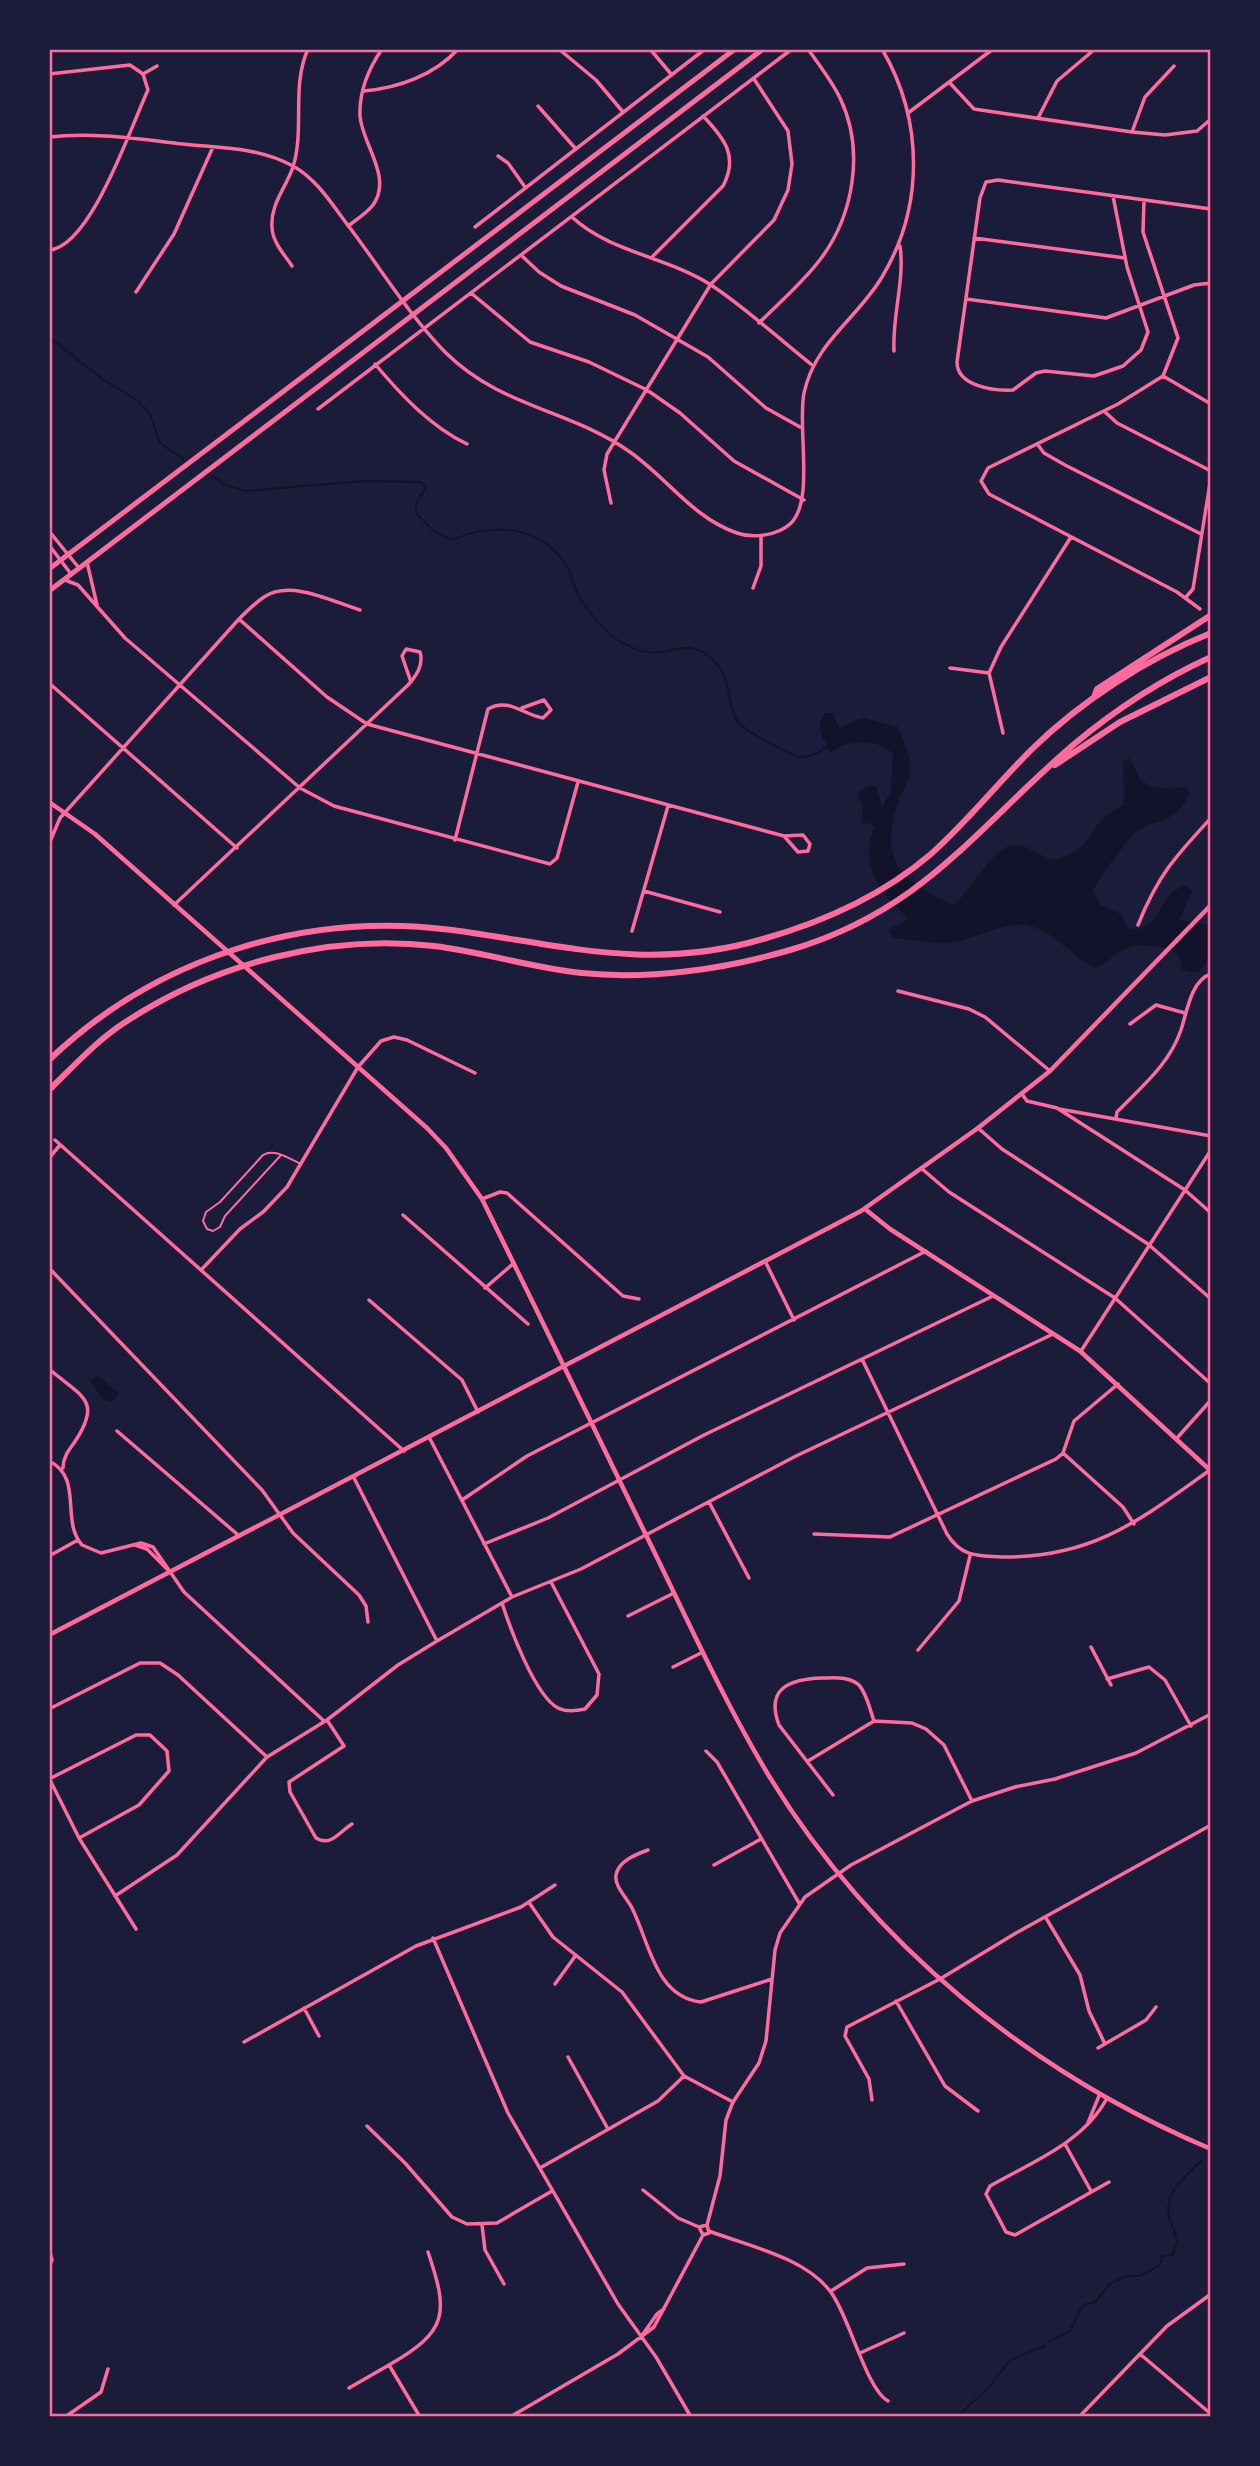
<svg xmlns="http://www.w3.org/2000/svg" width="1260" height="2466" font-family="'Roboto Condensed',sans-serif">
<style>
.water{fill:#12122b}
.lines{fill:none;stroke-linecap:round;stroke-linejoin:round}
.stream{stroke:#12122b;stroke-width:2}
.service{stroke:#ff6b9d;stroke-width:2}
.minor{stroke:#ff6b9d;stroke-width:3.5}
.tertiary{stroke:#ff6b9d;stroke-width:4.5}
.secondary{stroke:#ff6b9d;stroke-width:4.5}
.primary{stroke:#ff6b9d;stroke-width:5}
.motorway{stroke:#ff6b9d;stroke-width:6}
.neatline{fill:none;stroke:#ff6b9d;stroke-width:2.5}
</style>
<rect width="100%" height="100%" fill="#1b1b3a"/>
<path class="water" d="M825,713H832L839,728L862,718L898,727C903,742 910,752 910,768C909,783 900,794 896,808C879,863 906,884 953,905C969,894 993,844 1016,845C1027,845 1042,856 1052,860C1078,855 1084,845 1098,824C1103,816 1116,810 1124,804L1123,762L1129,758C1135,765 1135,773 1140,779C1150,791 1173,788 1186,787L1190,793C1173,825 1165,815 1138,830C1131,834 1096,882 1093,891L1100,905L1121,914L1127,928C1165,936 1155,890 1187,886L1192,892L1179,920L1211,925V956L1197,973L1182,970C1181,965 1180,958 1177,954C1171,947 1142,944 1133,946C1118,949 1109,963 1095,968C1070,955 1055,931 1026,925C1010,921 974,938 958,941C939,946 912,939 892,938L888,930L909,919C881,896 857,862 875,827L869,823L861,824L863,809L858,794L869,785L876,787L882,808L891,790L893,753C874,738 848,739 830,753C824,738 814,728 825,713Z
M98,1376L119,1393L112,1402L103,1399L90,1381Z"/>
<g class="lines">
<path class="stream" d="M49,337L101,378L138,401L150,414L160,443L183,459
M212,476L225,485L246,491L364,481L420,482L426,487L416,504V513L435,532L452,540C494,522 545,525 569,570C572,576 573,584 576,590C582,604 600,626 612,636C619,642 637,651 646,652C669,656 686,639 707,655C734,675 724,696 737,721C740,728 793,757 801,757C811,758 822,751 829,745
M1048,2342L1070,2331L1083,2305L1095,2302L1111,2283L1128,2276H1140L1160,2265L1162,2256L1172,2255L1177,2243C1176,2235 1173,2229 1170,2221C1161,2194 1185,2177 1202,2160
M957,2417L990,2386L1010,2360L1045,2346"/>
<path class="service" d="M281,1155L225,1216L220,1227L213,1231L207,1229L203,1221L206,1212L220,1202L263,1155C275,1148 289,1159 301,1164"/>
<path class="minor" d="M650,49L671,74
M560,50L596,80L623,112
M49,74L130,65L143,74
M949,82L974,109L1132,132L1165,135L1197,131L1211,119
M364,91C398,88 435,75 458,49
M538,106L575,148
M908,113L993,49
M1038,118L1057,81L1095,49
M1132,132L1145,97L1174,66
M49,137C94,132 138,139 183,144C221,148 258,147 293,166C318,180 333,206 350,228C381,269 409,315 445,352C501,408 569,409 630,452C667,478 693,518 737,533C753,539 778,535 790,524C815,502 797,427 804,393C815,342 857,319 882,277C924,207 924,121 882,49
M498,156L508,163L525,187
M1113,196L1127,267L1148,332L1141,350L1123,366L1094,376L1045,371L1036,373L1013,390C993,391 957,386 957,362L980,198L986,182L998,180L1211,209
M1144,200L1143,232L1178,338L1163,376L1118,404L988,468L981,481L989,494L1177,592L1200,609
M572,217C609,252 668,257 711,285C746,308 779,339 812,365
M348,226C356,220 367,213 373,205C393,177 362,144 360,116C359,92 369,68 382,49
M475,227L705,49
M974,238L1125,258
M49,250C91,247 131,126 148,90L143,74L157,66
M521,255L539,272L561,286L635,315L708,357L766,408L800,427
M653,256L723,186C739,156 724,138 703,116
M292,266C284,254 273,243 272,228C270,204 286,188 293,167C305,128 291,87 308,49
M136,292L174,234L213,147
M471,293L530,342L589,362L647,390L680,413L734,461L804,500
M966,299L1106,318L1194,285L1211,283
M759,323C779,303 802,283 819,261C854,216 865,150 840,98C832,81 819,65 808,49
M894,351C892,316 905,280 900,246
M375,364C401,395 431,427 467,444
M1163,376L1211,404
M318,409L792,49
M1104,411L1117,423L1211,471
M1038,445L1044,453L1065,465L1201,534
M611,503L604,470L607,454L711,284L774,220L788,190L792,164L788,131L754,79
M49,531L79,568
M49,545L71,574
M87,562L97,605
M65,580L78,585L125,638L300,788L334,806L550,864L557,858L578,782
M753,588L761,566V536
M1186,597L1193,589L1211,477
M239,619L327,697L367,724L784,836L803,835L810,844L808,851L798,852L784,836
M950,668L989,673
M49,683L237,848
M1003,733L989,673L1001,647L1071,537
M455,840L488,709C508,697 524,715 543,718L551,710L544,700L522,708
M49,844L60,818L239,619C247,611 255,603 264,597C291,579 333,602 360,610
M644,891L720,912
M174,905L408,685C416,676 424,665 420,652L406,649L402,656L411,682
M1138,925C1158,875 1175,857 1211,818
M632,931L668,806
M898,991L969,1009L985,1017L1050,1071
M1130,1024L1156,1005L1185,1013
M1022,1094L1027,1101L1057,1108L1185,1190L1211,1213
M1059,1109L1211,1136
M1116,1118L1117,1112C1141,1087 1169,1065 1181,1030C1187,1012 1191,980 1211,974
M978,1128L1002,1149L1148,1244L1211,1299
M55,1140L404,1451
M49,1158L60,1145
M921,1168L949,1192L1115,1298L1211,1384
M482,1199L500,1192L507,1193L623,1296L639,1299
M403,1215L528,1324
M766,1263L794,1320
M49,1268L262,1490L293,1533L359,1595L366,1606L368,1622
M202,1269L240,1229L263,1212L287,1187L358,1067L381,1041L394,1037L407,1040L475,1073
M485,1288L514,1263
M369,1300L462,1380L478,1412
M1081,1351L1211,1150
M862,1359L947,1534C961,1557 978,1556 1002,1557C1093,1558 1140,1520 1210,1470
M49,1369C82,1397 103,1400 74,1443C68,1451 63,1458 63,1468
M117,1431L237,1534
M429,1437L512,1597
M1177,1438L1211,1400
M1063,1453L1123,1507L1134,1524
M49,1461C84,1478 60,1520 82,1545L101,1553L141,1543L153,1547L184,1592L324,1721
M354,1478L437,1641
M462,1500L527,1456L926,1251
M709,1502L749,1578
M814,1534L890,1537L1056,1459L1063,1453L1074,1421L1118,1384
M484,1544L548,1518L704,1435L993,1296
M135,1545L147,1549L167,1569
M49,1556L78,1540
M502,1603C510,1628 535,1696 558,1708C566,1712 576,1711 585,1709L597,1695L599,1674L551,1582
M628,1616L674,1593
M1091,1647L1111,1685
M918,1650L959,1601L970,1556
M673,1667L703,1652
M1107,1679L1149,1667L1165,1680L1191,1726
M49,1709L140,1663H160L178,1675L267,1757
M327,1720L344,1746L289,1782L290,1792L316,1838C331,1847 339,1832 352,1824
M706,1751L717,1762L799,1903
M808,1761L874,1721L912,1723L926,1729L944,1745L972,1801
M49,1778L79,1838L136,1929
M49,1779L136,1735H150L167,1751L169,1771L139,1805L79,1838
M833,1795L779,1725C765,1688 790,1679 822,1678C834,1678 849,1676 859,1685C867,1694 870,1710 874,1721
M648,1850C637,1854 618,1861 616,1875C614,1886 627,1898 632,1908C649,1941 655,1997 701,2002L772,1979
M714,1865L761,1839
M115,1896L177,1855L267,1757L327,1720L398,1665L437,1641L512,1597L581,1569L796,1456L1053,1334
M530,1904L553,1937L622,1992L684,2076L733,2102
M1046,1918L1080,1975L1089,2011L1105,2044
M433,1938L508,2113L618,2304L656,2357L691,2417
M555,1984L576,1955
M896,2001L945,2086L978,2111
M304,2008L319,2036
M244,2042L416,1946L521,1907L555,1885
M1098,2048L1146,2020L1156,2007
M568,2057L608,2129
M872,2100L869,2079L845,2036L847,2027L940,1979L1016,1933L1211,1825
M1106,2100C1082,2143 1032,2162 990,2186L986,2194L1006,2232L1015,2235L1109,2182
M1087,2125L1099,2096
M367,2126L405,2163L452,2217L467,2224L497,2223L552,2191
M1065,2144L1091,2191
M540,2168L658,2101L684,2076
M643,2190L678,2218L699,2227L707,2225L709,2233L703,2235L699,2227
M482,2225L485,2250L504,2284
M707,2225L720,2176L726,2120L733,2102L759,2063L766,2041L775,1950L780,1933L805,1897L851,1865L972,1801L1015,1787L1055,1779L1136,1753L1211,1714
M709,2231C748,2246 804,2257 830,2291C849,2315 866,2389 888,2401
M49,2248L52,2260L49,2266
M831,2291L867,2268L904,2264
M643,2334L657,2314L664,2309
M860,2353L904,2333
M1140,2354L1211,2414
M389,2365C448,2331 449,2314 428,2252
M349,2388L389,2365L420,2417
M65,2417L101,2392L108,2369
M510,2417L618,2354L654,2327L703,2235
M1079,2417L1167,2326L1211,2294"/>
<path class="tertiary" d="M865,1209L890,1229L1080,1351L1211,1471"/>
<path class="secondary" d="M49,802L95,834L427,1128L446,1148L482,1199C537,1310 591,1422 645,1533C685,1614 722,1698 769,1776C872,1944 1031,2073 1211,2149
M49,1635L861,1211L978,1128L1050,1071L1211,905"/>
<path class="primary" d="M49,569L735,49
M49,591L763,49"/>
<path class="motorway" d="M1094,697L1097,689L1211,615
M1055,765L1120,722L1211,677
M49,1060C157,957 304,911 452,930C563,945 650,972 763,939C823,922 883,895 931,854C967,822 997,784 1031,750C1081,701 1146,659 1211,633
M49,1090C74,1066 98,1039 127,1021C216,963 328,934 434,946C484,952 532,968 582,973C650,980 725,969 790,950C923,911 975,829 1073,745C1116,709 1160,680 1211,657"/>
</g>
<rect width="1260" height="2466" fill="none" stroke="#1b1b3a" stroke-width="102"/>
<rect x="51" y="51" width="1158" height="2364" class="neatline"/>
</svg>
